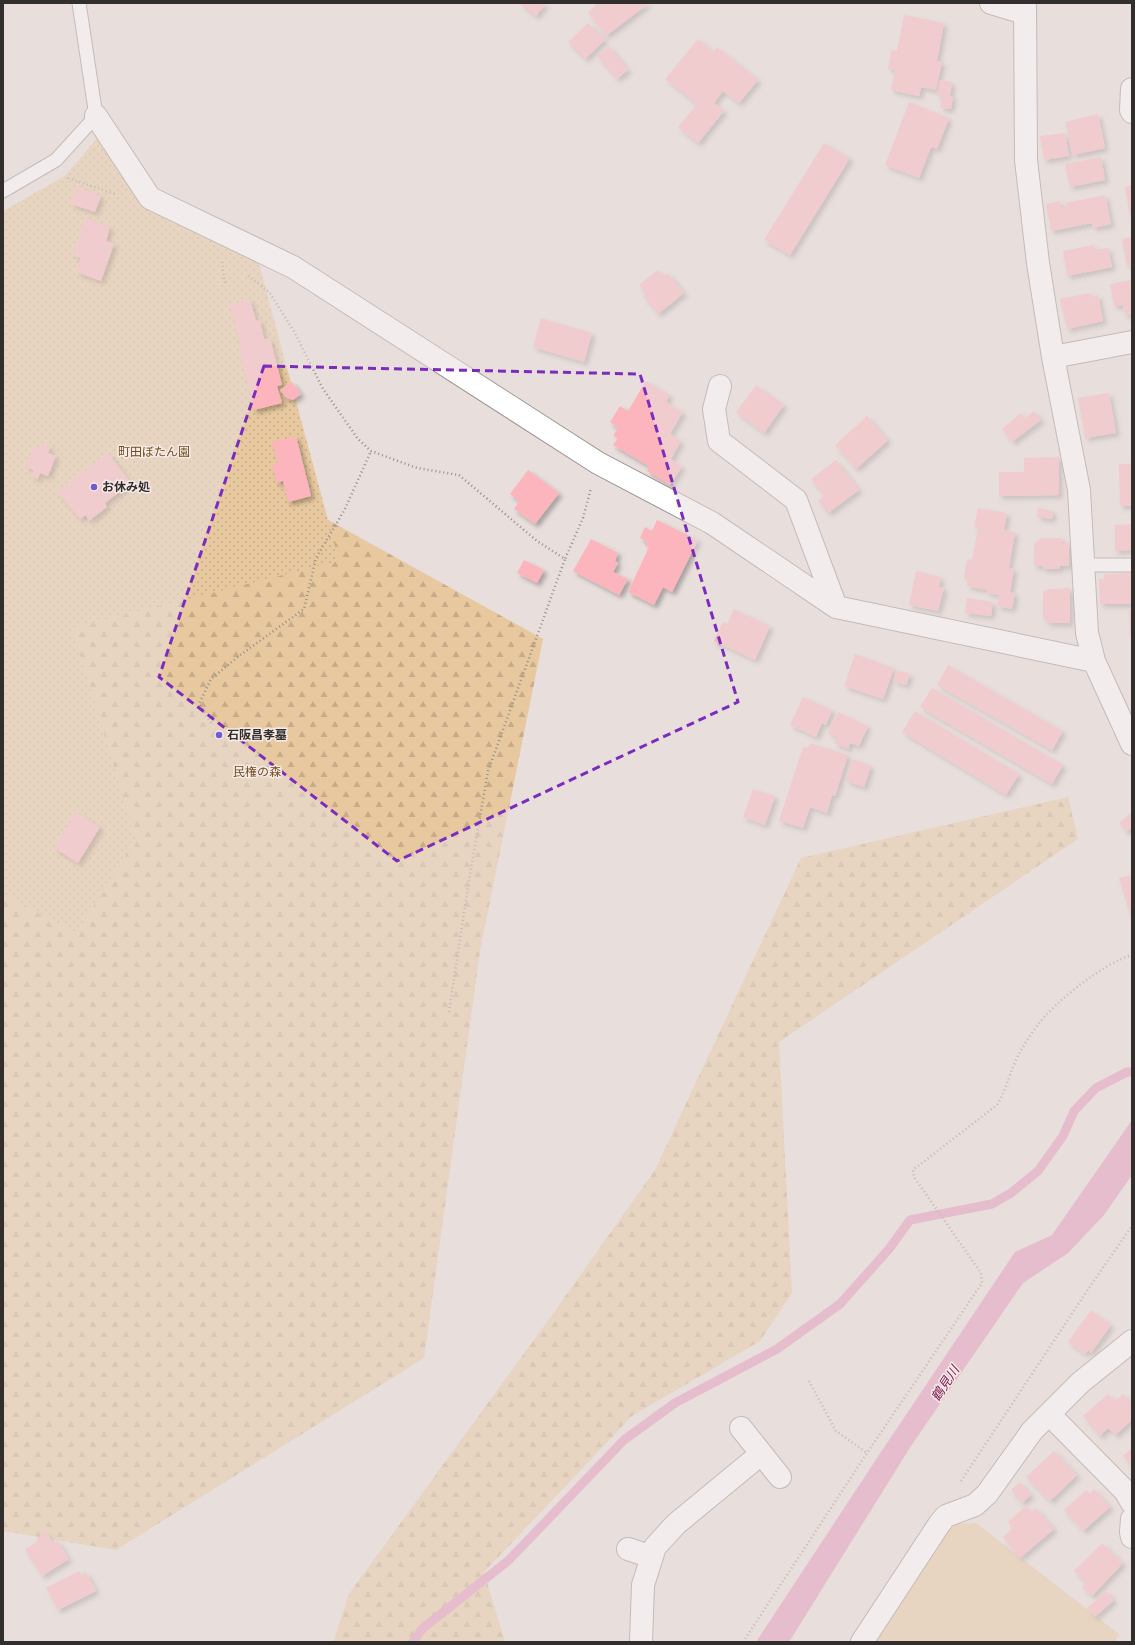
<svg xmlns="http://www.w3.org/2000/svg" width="1135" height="1645" font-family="'Alegreya Sans','Noto Sans JP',sans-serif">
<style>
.green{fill:#e7c89f}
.forest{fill:url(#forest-firs)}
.garden{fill:url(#garden-dots)}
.water{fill:#e394b9}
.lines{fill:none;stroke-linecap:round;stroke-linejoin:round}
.stream{stroke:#e394b9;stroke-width:9}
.building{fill:#fcb5bd;filter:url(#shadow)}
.service-casing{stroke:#9a918e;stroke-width:15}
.minor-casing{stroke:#9a918e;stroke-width:24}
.path{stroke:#968e8d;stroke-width:2.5;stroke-dasharray:1 3;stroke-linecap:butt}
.service{stroke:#fff;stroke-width:13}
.minor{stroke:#fff;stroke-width:22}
.marked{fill:none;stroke:#7b2cbf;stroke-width:3;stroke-dasharray:8 5;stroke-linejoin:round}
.poi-dot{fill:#715ad4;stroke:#f6ebe9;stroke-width:1.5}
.labels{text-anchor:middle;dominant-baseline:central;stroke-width:3;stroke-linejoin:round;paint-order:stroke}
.park-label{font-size:12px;fill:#704e1a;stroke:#f6ebe9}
.poi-label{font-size:12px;font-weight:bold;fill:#322e2d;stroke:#f6ebe9;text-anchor:start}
.water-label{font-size:13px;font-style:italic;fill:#7e2355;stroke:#f6ebe9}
</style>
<defs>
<pattern id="forest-firs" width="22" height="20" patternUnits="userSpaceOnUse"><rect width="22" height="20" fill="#e7c89f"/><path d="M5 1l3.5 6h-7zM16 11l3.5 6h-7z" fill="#c7ac89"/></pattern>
<pattern id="garden-dots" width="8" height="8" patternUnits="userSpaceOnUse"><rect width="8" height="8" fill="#e7c89f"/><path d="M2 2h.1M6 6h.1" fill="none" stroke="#c7ac89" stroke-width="1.8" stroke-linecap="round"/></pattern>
<filter id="shadow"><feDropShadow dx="3.5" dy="3.5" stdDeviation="2" flood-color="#0004"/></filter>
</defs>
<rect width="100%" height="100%" fill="#e8dedc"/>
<path class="green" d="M976,1523L1119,1634L1115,1642H875L953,1524Z"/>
<path class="forest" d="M294,501L543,639L480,951L424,1358L116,1550L3,1531V564Z
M1068,797L1078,839L779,1042L792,1293L760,1341L632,1416L484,1572L505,1642H333L349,1594L552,1315L655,1170L801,858Z"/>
<path class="garden" d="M100,135L146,206L259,264L339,561L72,628L136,840L76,933L3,894V211L65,176Z"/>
<path class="water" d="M1132,1120V1175L1104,1215L1068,1253L1023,1283L911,1446L789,1642H756L877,1458L1015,1252L1052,1235Z"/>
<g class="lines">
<path class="stream" d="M413,1642L422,1629L509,1560L624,1440L675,1403L777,1349L840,1304L889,1249L910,1220L992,1204L1011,1193L1038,1171L1063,1136L1074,1111L1096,1088L1127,1072H1132"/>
</g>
<path class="building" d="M521,3H546L536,16L520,4Z
M594,3H649L606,36L588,12L596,5Z
M904,15L944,23L937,61L942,62L936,90L921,87L919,96L891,90L895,70L888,69L891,50L897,51Z
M588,23L605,40L585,59L568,42Z
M698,39L713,52L717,47L758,80L739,103L723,91L714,103L724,111L698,143L678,127L697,104L665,79Z
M609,46L628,70L617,79L597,56Z
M940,80L952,82L950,96H953L951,109L940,108L942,97L937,96Z
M909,102L949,118L937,149L931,147L919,178L885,165Z
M1098,114L1105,148L1073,155L1065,122Z
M1065,133L1069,156L1044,160L1040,136Z
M824,143L850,158L790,255L764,240Z
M1101,157L1105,180L1070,187L1065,164Z
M1132,185V215L1130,216L1125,187Z
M77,187L101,196L95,212L71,204Z
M1105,195L1111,224L1093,228L1092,223L1051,231L1046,204L1060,201L1061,207H1066L1065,203Z
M85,218L110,227L106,241L114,244L101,281L76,272L81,258L73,255Z
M1132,237V265L1127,266L1122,239Z
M1094,245L1095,250L1108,248L1112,267L1067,276L1063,251Z
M658,270L663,276L668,273L684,293L658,314L643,296L646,293L639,285Z
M1132,280V314L1125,315L1123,305L1114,306L1110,284Z
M1091,293L1092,297L1098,295L1103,321L1067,329L1060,299Z
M250,299L256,321L260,320L264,339L270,338L282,385L277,386L282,403L254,410L240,353L242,352L230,304Z
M541,318L592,333L584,362L533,347Z
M646,381L670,395L666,402L683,412L670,434L681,441L671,459L682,467L670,485L647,471L649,466L613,445L618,438L613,436L618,428L610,422L620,406L628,411Z
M292,382L301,394L293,400L286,398L280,390Z
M756,385L784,405L764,433L736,412Z
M1109,393L1116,433L1085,438L1078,398Z
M1034,411L1041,420L1012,442L1002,429L1021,413L1025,418Z
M867,416L888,440L856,469L835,445Z
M296,436L311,496L288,502L283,481L277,483L272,466L278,464L272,442Z
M41,443L51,447L48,453L56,456L48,476L40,473L38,479L31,476L34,470L26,467L33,448L39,450Z
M108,453L131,483L105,503L107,507L89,521L86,515L80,519L57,491Z
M1059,457V495L999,496V472H1024V458Z
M836,460L859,490L828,513L818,501L824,496L811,479Z
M1119,464H1132V506H1120Z
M528,470L559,493L535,524L514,509L519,501L510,494Z
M978,508L1007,513L1004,530L1015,532L1009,568L1014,569L1010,592L1015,593L1012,609L997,606L999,595L987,593L988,590L967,586L968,579H964L967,559L972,560L978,528L974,527Z
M1038,508L1053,511L1052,519L1037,517Z
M657,520L698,540L672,592L663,587L654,605L628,592L649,547L645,546L647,542L640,538L645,527L652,531Z
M1132,524V550L1115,551V525Z
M1041,538H1062V543H1069V566H1059L1060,569H1043L1044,566H1034V544Z
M591,539L618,553L615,561L618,563L613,572L628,579L619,595L573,571Z
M524,560L544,570L537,583L517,573Z
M916,571L941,577L939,587L944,588L938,611L909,605Z
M1132,573V604H1100L1099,579H1104V574Z
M1070,588V623H1049L1043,618V592L1049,589Z
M967,598L993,602L991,616L965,613Z
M734,609L770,626L755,660L714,641L723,622L727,624Z
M1129,610H1132V635H1130Z
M855,654L894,668L883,699L844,686Z
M948,665L1063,731L1052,750L937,685Z
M897,670L910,674L906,685L893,681Z
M932,688L1063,765L1052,784L920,707Z
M803,697L832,710L826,725L822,723L816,737L790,725Z
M915,711L1019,774L1006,795L902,732Z
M838,712L868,726L859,746L850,743L848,749L834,743L837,737L828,733Z
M810,743L848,755L835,796L832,795L827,813L810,807L803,828L779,821L803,747L808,748Z
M853,759L871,766L864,787L846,781Z
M753,789L775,796L765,825L743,817Z
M76,812L100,827L78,863L54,848Z
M1132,812V827L1126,832L1119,823Z
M1132,875V921L1119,878Z
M1091,1310L1111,1325L1091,1353L1088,1350L1085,1354L1068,1342Z
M1108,1394L1115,1401L1123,1394L1132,1404V1420L1115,1435L1108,1428L1100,1436L1083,1416Z
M1132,1448V1466L1123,1456Z
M1054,1451L1077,1475L1050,1501L1026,1477Z
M1020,1482L1031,1495L1022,1503L1011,1490Z
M1094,1489L1110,1507L1083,1531L1064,1510L1086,1490L1089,1494Z
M1026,1506L1031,1512L1036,1508L1054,1529L1020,1558L1003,1537L1013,1528L1008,1522Z
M46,1532L53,1543L57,1540L69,1559L42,1576L25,1550L38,1541L36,1539Z
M1102,1543L1123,1563L1092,1596L1082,1587L1086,1583L1074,1571Z
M79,1571L81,1575L86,1572L96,1591L58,1610L46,1588Z
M1106,1591L1114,1600L1095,1617L1087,1608Z"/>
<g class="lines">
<defs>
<path id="service" d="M3,191L56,160L96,116L79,3
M1083,565H1132"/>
<path id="minor" d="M991,3L1025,13
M1025,3L1026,160L1038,263L1053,357L1079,490L1087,633L1094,661L1132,744
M1132,89L1131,110L1132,112
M96,116L150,198L293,267L598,463L712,523L836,607L1094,661
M1053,357L1132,342
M720,386L714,409L719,441L796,500L836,607
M1049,1414L1125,1491L1132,1503
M741,1428L780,1477
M1132,1519L1131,1532L1132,1537
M628,1549L652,1557
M641,1642L643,1585L655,1547L676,1524L761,1454
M862,1642L940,1523L946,1516L975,1505L987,1494L1032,1431L1081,1382L1132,1341"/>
</defs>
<use href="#service" class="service-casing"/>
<use href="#minor" class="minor-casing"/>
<path class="path" d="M68,178L115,194
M222,262L225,285
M248,276L269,292L295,333L323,389L358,439L371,451L417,468L459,475L537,541L565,559L583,518L591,488
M211,723L199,704L211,679L239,656L304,609L316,558L345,509L371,451
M449,1012L469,880L488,771L565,559
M809,1381L836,1431L867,1453
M961,1481L1093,1282L1132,1226
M743,1642L867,1453L982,1283L981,1273L914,1177L913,1170L997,1105C1007,1089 1010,1070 1019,1054C1024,1045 1030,1035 1037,1026C1054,1002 1104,963 1132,955"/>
<use href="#service" class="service"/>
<use href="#minor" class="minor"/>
</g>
<path d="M0 0H1135V1645H0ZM264,366L640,374L738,702L397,861L159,677Z" fill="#e8dedc" fill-opacity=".55" fill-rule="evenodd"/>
<path class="marked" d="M264,366L640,374L738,702L397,861L159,677Z"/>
<g class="poi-dot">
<circle cx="94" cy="487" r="4"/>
<circle cx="219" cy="735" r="4"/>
</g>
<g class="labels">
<g class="park-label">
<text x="154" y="452">町田ぼたん園</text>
<text x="257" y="772">民権の森</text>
</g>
<g class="poi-label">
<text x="102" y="487">お休み処</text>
<text x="227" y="735">石阪昌孝墓</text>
</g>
<g class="water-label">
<text transform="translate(946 1384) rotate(-57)">鶴見川</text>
</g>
</g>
<rect width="1135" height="1645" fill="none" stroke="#322e2d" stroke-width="8"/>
</svg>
